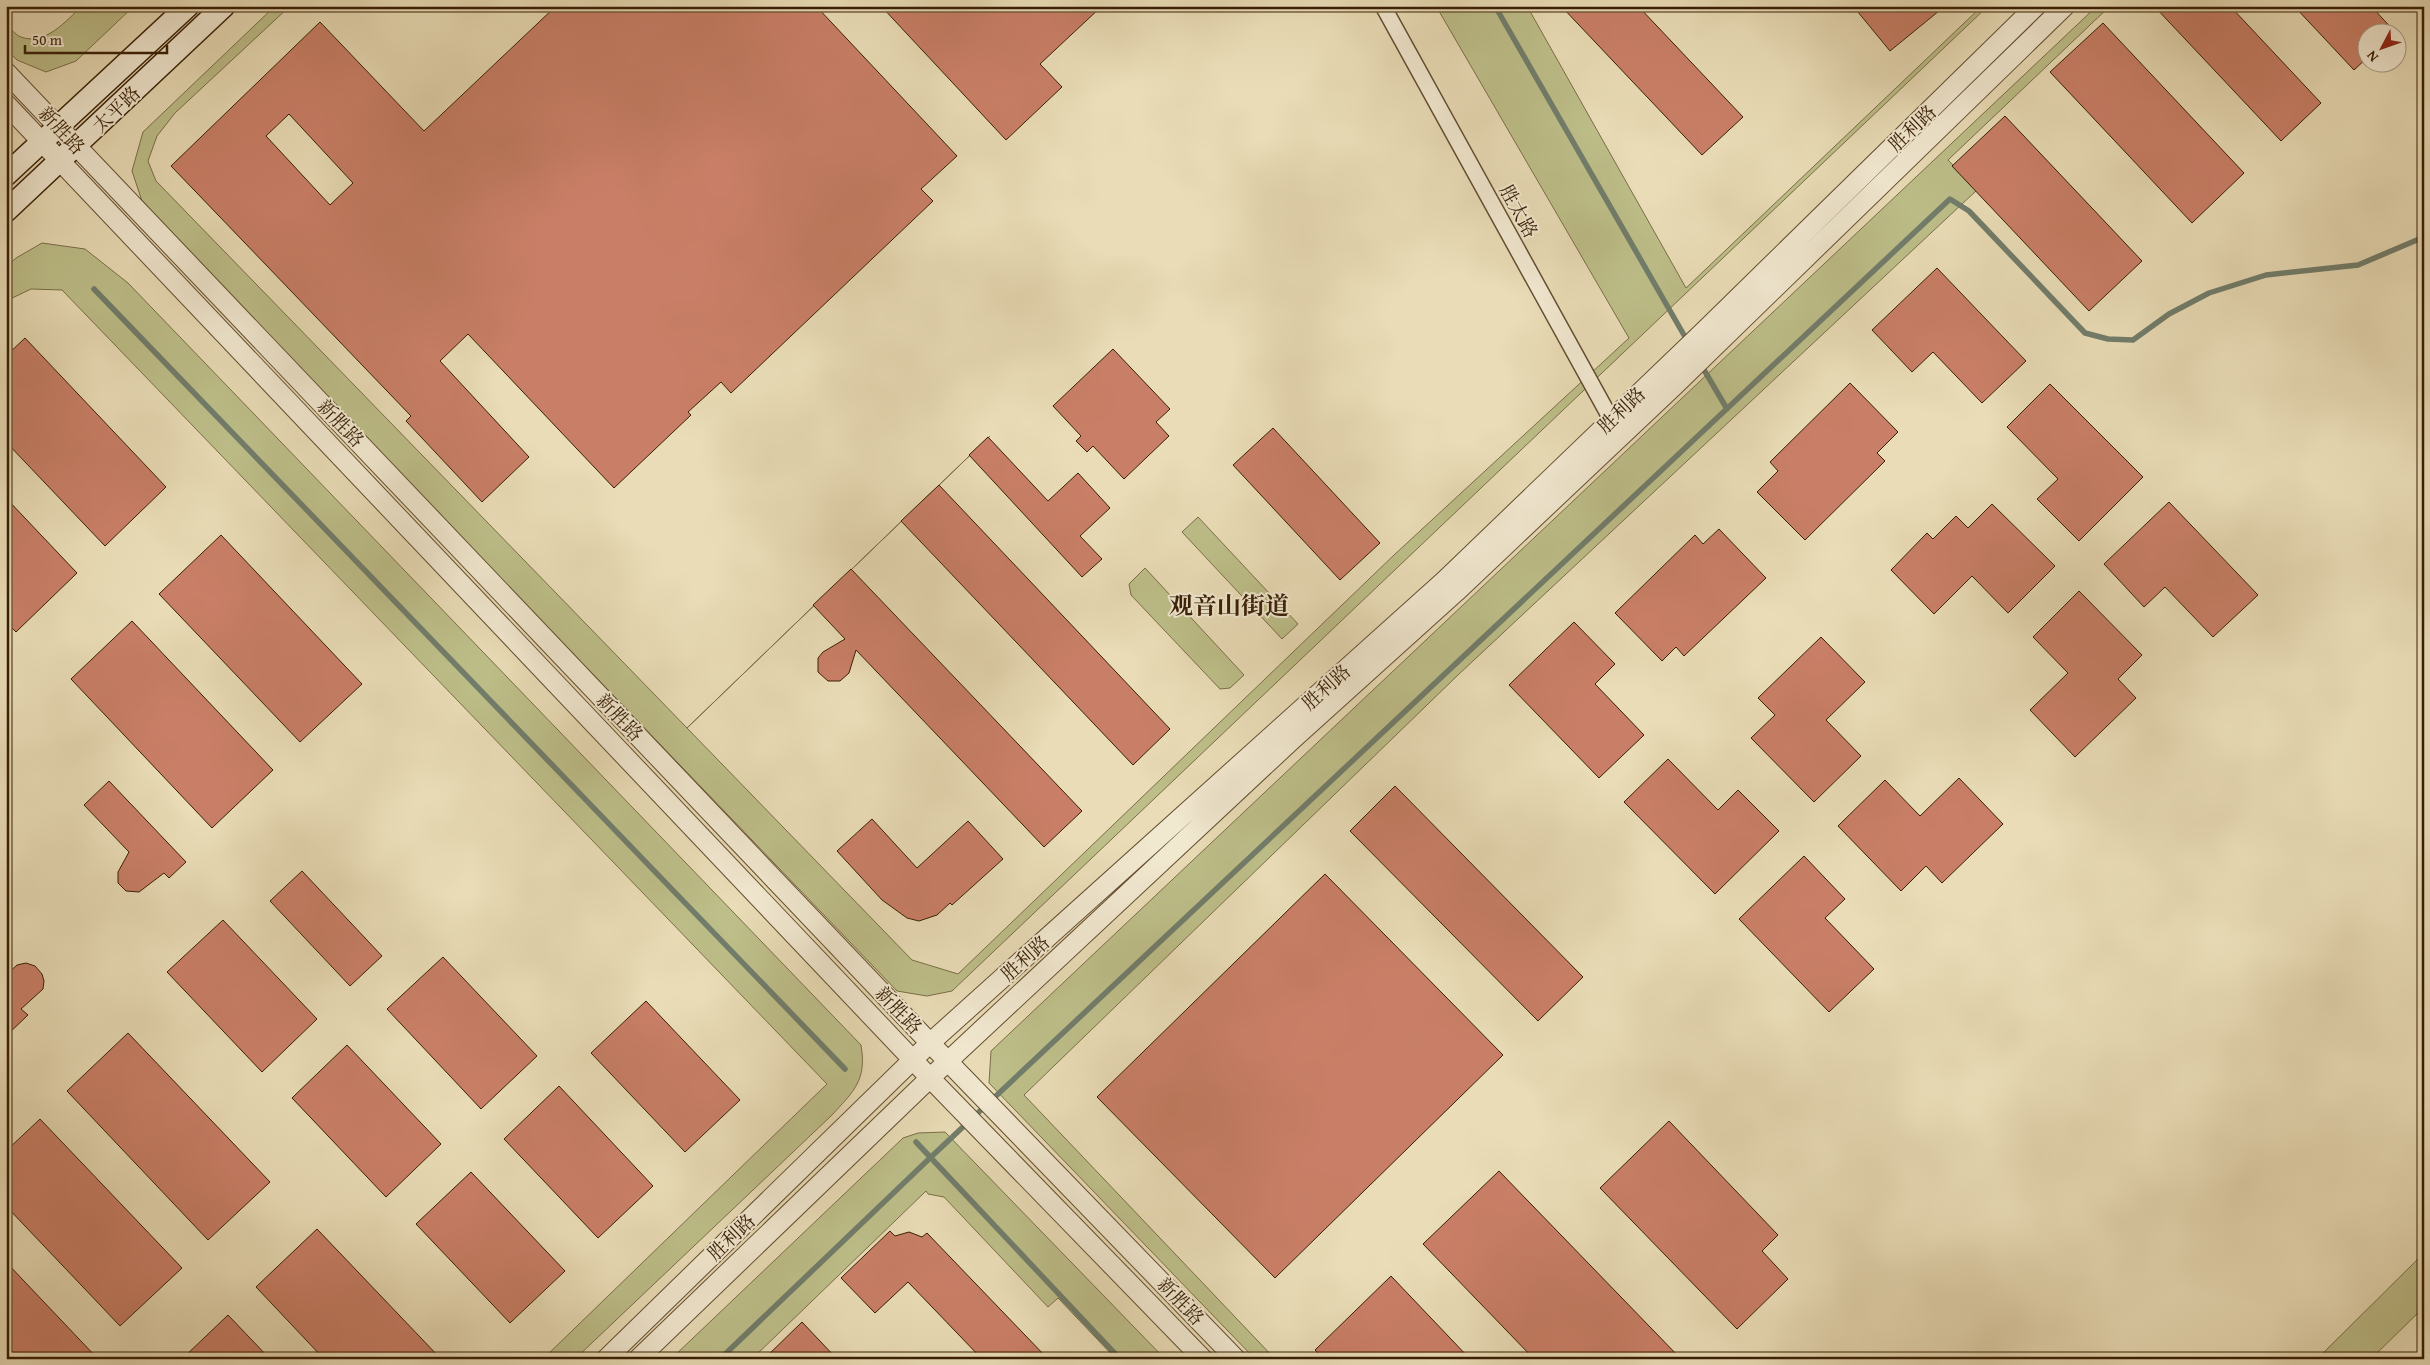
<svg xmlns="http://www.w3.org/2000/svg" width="2430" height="1365" font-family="'Gentium Book Plus','Noto Serif SC',serif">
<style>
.green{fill:#bdbe89;stroke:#7a6e47}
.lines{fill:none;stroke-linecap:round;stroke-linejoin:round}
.stream{stroke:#717d6b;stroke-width:5.5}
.building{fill:#c97f67;stroke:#381f05;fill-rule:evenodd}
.minor-casing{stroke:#644e31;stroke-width:18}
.tertiary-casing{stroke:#644e31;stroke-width:21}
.secondary-casing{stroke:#381f05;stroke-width:24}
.minor{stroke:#f1e8d0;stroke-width:15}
.tertiary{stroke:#f1e8d0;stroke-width:19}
.secondary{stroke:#f1e8d0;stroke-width:21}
.labels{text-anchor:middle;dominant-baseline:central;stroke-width:4;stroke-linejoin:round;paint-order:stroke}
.street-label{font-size:19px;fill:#381f05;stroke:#f1e8d0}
.district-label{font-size:24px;font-weight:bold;fill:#381f05;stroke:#f1e8d0}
</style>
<rect width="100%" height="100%" fill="#e9dcb6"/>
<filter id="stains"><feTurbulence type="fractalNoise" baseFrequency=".004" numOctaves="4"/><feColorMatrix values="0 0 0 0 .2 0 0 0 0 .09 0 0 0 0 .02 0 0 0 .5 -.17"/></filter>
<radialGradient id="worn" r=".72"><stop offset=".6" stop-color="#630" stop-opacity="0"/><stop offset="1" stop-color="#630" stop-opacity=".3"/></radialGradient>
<path class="green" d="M82,6H134L76,61L46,72L17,60L6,49V24C11,28 15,35 21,37C45,46 66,21 82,6Z
M275,6H290L175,113L157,136L148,161L156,181L687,728L990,436L687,728L912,960L958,974L1394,555L1629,338L1436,6H1527L1686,288L1982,6H1988L952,991L927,996L897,991L144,207L132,171L143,132Z
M2097,6H2110L1948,160L1977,190L1458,675L1024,1095L1275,1359H1255L989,1083L991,1051Z
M42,243L85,249L128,283L861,1045C867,1080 854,1091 832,1115L575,1359H543L827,1084L62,290L31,289L6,301V267L16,258Z
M1198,517L1298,624L1282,639L1182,532Z
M1145,568L1244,675L1230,688L1220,689L1131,595L1129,584Z
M945,1132L1165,1359H1116L1058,1298L1048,1307L944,1197L928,1194L926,1191L752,1359H671L903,1138L918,1133Z
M2424,1253V1307L2371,1359H2317Z"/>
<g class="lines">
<path class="stream" d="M1495,6L1688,342
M94,289L845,1069
M1700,363L1727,409
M916,1142L1120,1359
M720,1359L931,1157L1950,199L1969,211L2085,333L2108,339L2133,340L2169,314L2209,293L2266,275L2358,265L2424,237"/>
</g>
<path class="building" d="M556,6H816L957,156L921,189L933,201L731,393L721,382L688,412L691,415L614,488L468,334L440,361L529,457L482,502L406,421L411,416L171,166L320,22L424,131ZM289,114L353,183L330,205L266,136Z
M881,6H1102L1040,64L1062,87L1006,140Z
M1561,6H1638L1743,117L1702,155Z
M1853,6H1945L1890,51Z
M2154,6H2230L2321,103L2281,141Z
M2294,6H2371L2395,32H2368V57L2354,70Z
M2103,23L2244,173L2192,223L2050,72Z
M2005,116L2142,261L2089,311L1952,166Z
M1937,268L2026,361L1982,403L1933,352L1912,372L1872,330Z
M25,338L166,487L105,546L6,442V356Z
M1113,349L1170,409L1156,422L1169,436L1124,479L1093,446L1087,452L1076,441L1081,436L1053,406Z
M1850,383L1898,432L1877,453L1885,461L1805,540L1757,492L1778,471L1770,462Z
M2050,384L2143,477L2079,541L2037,499L2058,479L2007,427Z
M1273,428L1380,543L1340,580L1233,465Z
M988,437L1048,501L1078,473L1110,508L1080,536L1102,559L1082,577L969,455Z
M939,485L1170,729L1133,765L901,521Z
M6,498L77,573L16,632L6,622Z
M2169,502L2258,595L2213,637L2165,587L2144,607L2104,564Z
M1992,504L2055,566L2008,613L1972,576L1934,614L1891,570L1927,533L1933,539L1956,516L1968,528Z
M1719,529L1766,578L1684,656L1676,647L1662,661L1615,613L1695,535L1703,544Z
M221,535L362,684L300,742L159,594Z
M851,569L1082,811L1044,847L856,650L849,673L840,681H828L818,672V658L823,652L845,639L813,605Z
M2079,591L2142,655L2118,679L2136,698L2075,757L2030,710L2068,673L2033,637Z
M132,621L273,770L212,828L71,679Z
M1574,622L1615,664L1595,684L1644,735L1599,778L1509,685Z
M1821,637L1865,682L1826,720L1861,756L1814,802L1751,738L1775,715L1758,698Z
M1668,759L1718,810L1738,790L1779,831L1715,894L1624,802Z
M1959,778L2003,824L1942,883L1926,866L1901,891L1838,826L1885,780L1920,816Z
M109,781L186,862L169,878L164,873L139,892L126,891L118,883V872L129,852L84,805Z
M1395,786L1583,977L1538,1021L1350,831Z
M872,819L917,868L968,821L1003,859L952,905L950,903L937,915L919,921L907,918L882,900L837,851Z
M1804,856L1845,899L1825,918L1874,969L1829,1012L1739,919Z
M302,871L382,956L350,986L270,901Z
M1325,874L1503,1055L1275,1278L1097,1097Z
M223,920L317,1019L262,1072L167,972Z
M443,957L537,1056L481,1109L387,1009Z
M26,963L35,966L42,974L44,981L43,989L21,1009L28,1015L6,1036V975L17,965Z
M646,1001L740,1100L685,1152L591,1053Z
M128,1033L270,1182L208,1240L67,1091Z
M347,1045L441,1144L386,1197L292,1098Z
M559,1086L653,1186L598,1238L504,1139Z
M40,1119L182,1268L120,1326L6,1206V1151Z
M1669,1121L1778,1235L1762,1251L1788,1279L1737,1329L1600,1188Z
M1499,1171L1681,1359H1534L1423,1244Z
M471,1172L565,1271L510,1323L416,1224Z
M317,1229L441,1359H324L256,1287Z
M890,1231L895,1236L909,1232L922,1237L927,1233L1048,1359H982L908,1282L875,1313L841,1278Z
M6,1262L98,1359H6Z
M1391,1276L1470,1359H1324L1315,1350Z
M228,1315L270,1359H182Z
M802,1322L837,1359H764Z"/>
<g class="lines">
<defs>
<path id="minor" d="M1383,6L1617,430"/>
<path id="tertiary" d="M6,72L930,1043L1236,1359
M6,104L930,1078L1203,1359
M606,1359L930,1043L1445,580L1705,330L2036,6
M638,1359L930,1078L1293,739L1456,592L1674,386L2065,6"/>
<path id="secondary" d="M6,175L188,6
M6,211L224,6"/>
</defs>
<use href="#minor" class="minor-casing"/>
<use href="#tertiary" class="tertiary-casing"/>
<use href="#secondary" class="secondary-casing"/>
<use href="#minor" class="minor"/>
<use href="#tertiary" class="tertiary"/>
<use href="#secondary" class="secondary"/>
</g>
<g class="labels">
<g class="street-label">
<text transform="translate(116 109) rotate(-44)">太平路</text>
<text transform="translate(1912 128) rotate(-44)">胜利路</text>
<text transform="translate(62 130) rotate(47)">新胜路</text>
<text transform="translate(1519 211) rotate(61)">胜太路</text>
<text transform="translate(1621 410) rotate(-44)">胜利路</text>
<text transform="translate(341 423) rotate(46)">新胜路</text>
<text transform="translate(1326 687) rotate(-42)">胜利路</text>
<text transform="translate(620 717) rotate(46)">新胜路</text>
<text transform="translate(1025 958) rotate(-42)">胜利路</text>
<text transform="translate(899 1010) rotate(46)">新胜路</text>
<text transform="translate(731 1237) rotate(-44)">胜利路</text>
<text transform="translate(1181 1301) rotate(46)">新胜路</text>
</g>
<g class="district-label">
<text x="1229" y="605">观音山街道</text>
</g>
</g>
<rect width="2430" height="1365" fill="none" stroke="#e9dcb6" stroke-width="25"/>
<rect x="8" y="8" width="2415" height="1350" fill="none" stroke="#381f05" stroke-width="2.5"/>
<rect x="12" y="12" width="2405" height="1340" fill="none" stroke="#381f05"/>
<g transform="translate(2382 48) rotate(229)"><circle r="24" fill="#f1e8d0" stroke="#a7987f"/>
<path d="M0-4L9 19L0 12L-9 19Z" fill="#8f2418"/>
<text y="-8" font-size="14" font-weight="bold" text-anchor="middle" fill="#381f05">N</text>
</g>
<path d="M25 45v8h142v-8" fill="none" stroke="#381f05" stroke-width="2.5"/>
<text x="32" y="45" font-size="15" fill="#381f05" stroke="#f1e8d0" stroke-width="4" paint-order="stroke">50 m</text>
<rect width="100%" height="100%" filter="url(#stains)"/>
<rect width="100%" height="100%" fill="url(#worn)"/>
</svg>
